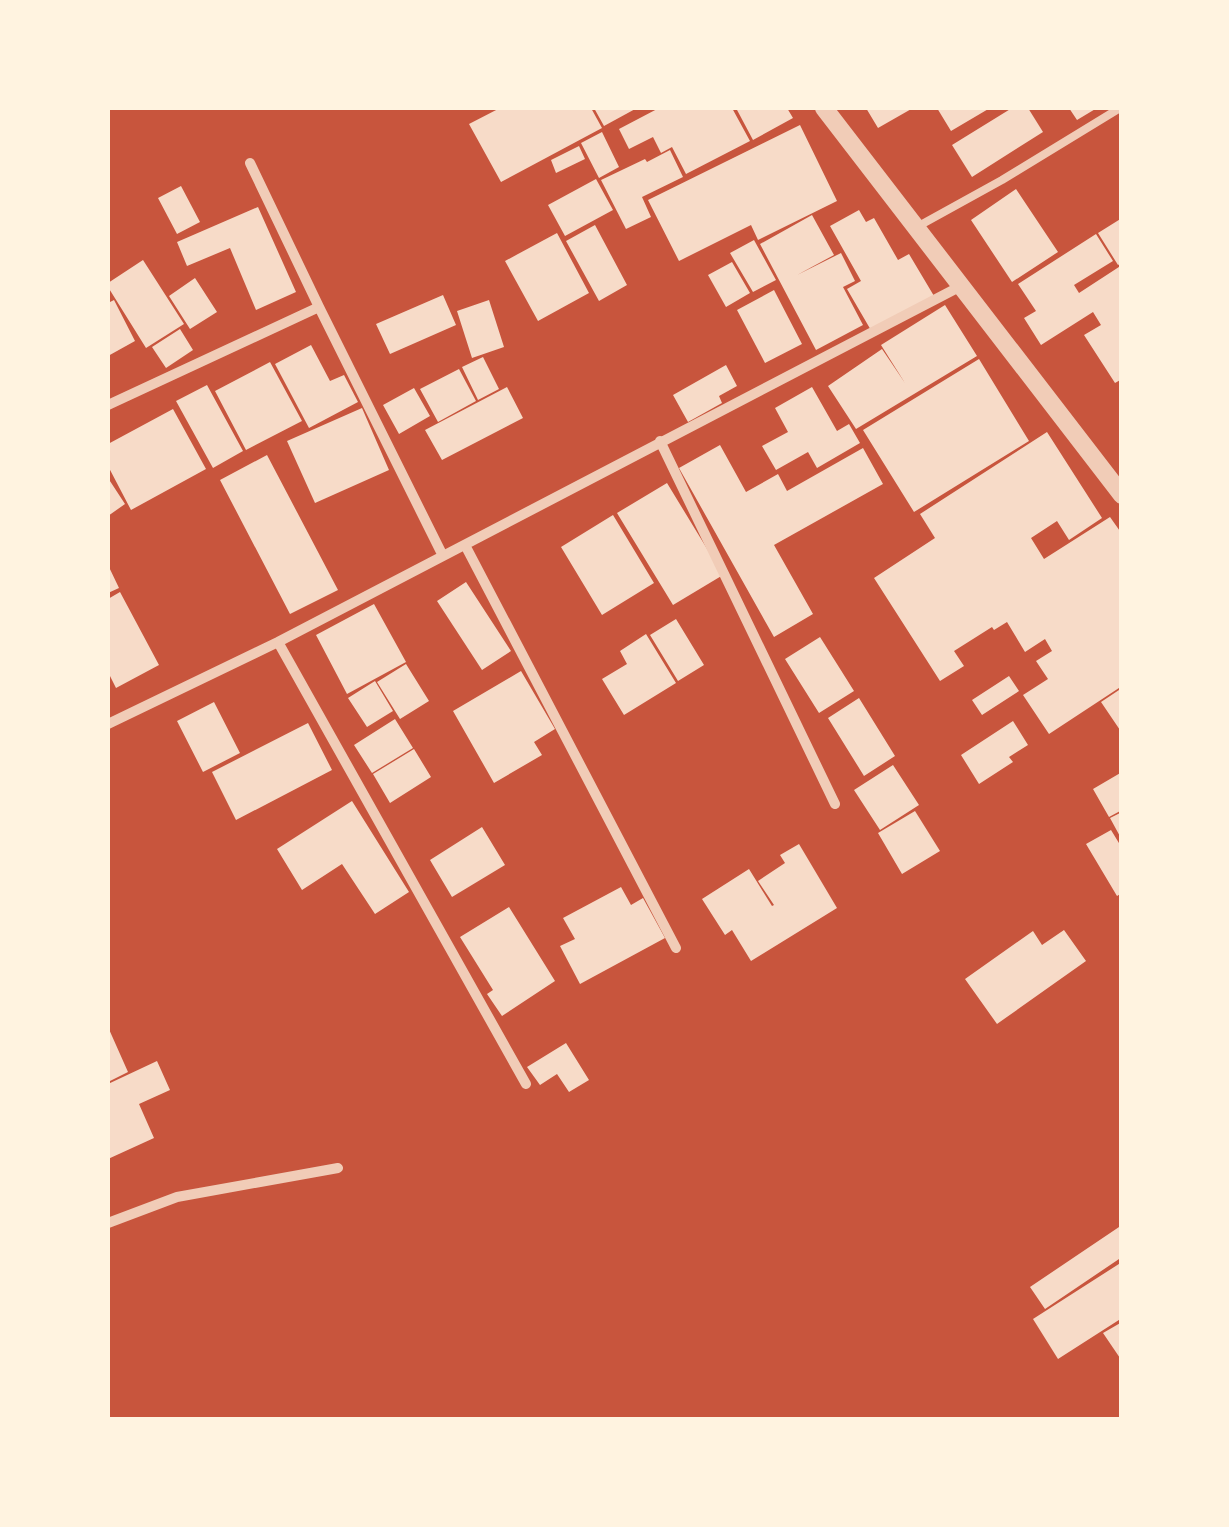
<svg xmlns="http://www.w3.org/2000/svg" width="1229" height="1527" font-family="Helvetica,sans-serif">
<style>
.building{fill:#f7dbc8}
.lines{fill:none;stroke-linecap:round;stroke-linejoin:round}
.service{stroke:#f1ccb7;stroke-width:8}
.minor{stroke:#f1ccb7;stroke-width:10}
.tertiary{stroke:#f1ccb7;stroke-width:18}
</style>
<rect width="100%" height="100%" fill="#c8553d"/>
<path class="building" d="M500,108H591L602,128L501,182L469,124Z
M594,108H637L604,126Z
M659,108H732L750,141L686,174L672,147L661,153L653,137L629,149L619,129Z
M736,108H787L793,118L753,140Z
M866,108H913L878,128Z
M937,108H990L951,131Z
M1012,108H1028L1043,132L972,177L952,145Z
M1069,108H1097L1077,120Z
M800,125L837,201L758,240L751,225L679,261L648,200Z
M602,132L619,167L599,178L581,143Z
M579,146L585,159L556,173L551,160Z
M670,150L683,177L642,197L651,217L626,229L601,180L645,159L647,162Z
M596,179L613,210L565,236L548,205Z
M181,186L200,222L177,234L158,198Z
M1016,189L1058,252L1012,282L971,220Z
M258,207L296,292L256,310L230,248L187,266L177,242Z
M859,210L866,222L874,218L898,260L909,254L934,296L872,332L847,289L861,281L830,226Z
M812,215L834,255L797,275L841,253L855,281L843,287L863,325L816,350L760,244Z
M1122,218V263L1118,265L1098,233Z
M595,225L627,285L599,301L566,241Z
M557,233L589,293L538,321L505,261Z
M1096,234L1113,261L1074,285L1079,293L1122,265V379L1115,383L1084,335L1101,325L1093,312L1041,345L1024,318L1036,311L1018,284Z
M754,240L776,280L753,292L730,253Z
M143,260L184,324L146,348L108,287V283Z
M732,262L750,293L726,307L708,275Z
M195,278L217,312L190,329L169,296Z
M774,290L802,344L765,363L737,310Z
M443,295L456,325L390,354L376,324Z
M114,300L135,341L108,356V303Z
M489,300L504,347L472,358L457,311Z
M945,305L977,356L856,429L828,386L882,349L905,383L881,345Z
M180,329L193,350L166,368L152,347Z
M311,345L330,381L344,375L358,402L309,428L275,364Z
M483,357L499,389L478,400L462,367Z
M979,359L1029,441L914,512L863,430Z
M270,362L302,421L246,450L215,391Z
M726,365L737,386L719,396L722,403L688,422L673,395Z
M459,369L476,401L438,422L420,389Z
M207,385L243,451L213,468L176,401Z
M507,387L523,418L442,460L425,430Z
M812,387L837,431L849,424L860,443L817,468L808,452L776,470L762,446L788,432L775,408Z
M414,388L430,416L399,434L383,405Z
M362,408L389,470L315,503L287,441Z
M173,409L206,469L131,510L108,466V444Z
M1047,432L1102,518L1069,540L1057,521L1031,538L1044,559L1110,517L1122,534V686L1049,734L1023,695L1048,679L1036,661L1052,651L1045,639L1025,652L1007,622L994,630L992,627L954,651L964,666L940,681L874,578L935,538L920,514Z
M720,445L746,492L778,474L787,491L863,448L883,484L774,545L813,614L774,637L679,468Z
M267,455L338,590L290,614L220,480Z
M108,478L125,504L108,516Z
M667,483L723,575L673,605L617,513Z
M613,515L654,583L602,615L561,547Z
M108,565L119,588L108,593Z
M466,582L511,651L482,670L437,601Z
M120,592L159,665L116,688L108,672V599Z
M374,604L406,662L347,694L316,635Z
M676,619L704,665L678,681L650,635Z
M646,634L676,683L624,715L602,679L627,664L620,651Z
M820,637L854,691L819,713L785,659Z
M406,664L429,701L400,719L377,682Z
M521,671L555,729L534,742L542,755L494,783L453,711Z
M1009,676L1019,691L982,715L972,700Z
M375,681L393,711L367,727L348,698Z
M1122,688V733L1101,702Z
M859,698L895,756L864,776L828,718Z
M214,702L240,753L203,772L177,721Z
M395,719L413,748L372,773L354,745Z
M1013,721L1028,745L1009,757L1013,762L979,784L961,755Z
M308,723L332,770L236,820L212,772Z
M414,749L431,777L390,803L373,774Z
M893,765L919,805L880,830L854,790Z
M1122,772V810L1109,817L1093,789Z
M352,801L409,892L375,914L342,864L302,890L277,849Z
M915,811L940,851L902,874L878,833Z
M1122,812V840L1110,818Z
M482,827L505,865L452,897L430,860Z
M1111,830L1122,848V893L1117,896L1086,844Z
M799,844L837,908L751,961L732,930L725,935L702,899L749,869L772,906L774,905L758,881L785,863L780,855Z
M621,887L631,905L643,898L665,938L580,984L560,946L575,939L563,918Z
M509,907L555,981L502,1016L487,994L493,990L460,937Z
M1064,930L1086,961L997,1024L965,979L1033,931L1042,945Z
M108,1027L128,1072L108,1082Z
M566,1043L589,1080L569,1092L557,1074L540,1085L527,1067Z
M157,1061L170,1090L139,1104L154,1138L108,1159V1084Z
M1122,1225V1257L1045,1309L1030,1287Z
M1122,1262V1318L1058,1359L1033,1319Z
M1122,1322V1361L1103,1333Z"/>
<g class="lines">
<path class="service" d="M915,228L1002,180L1120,108"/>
<path class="minor" d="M250,163L319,307L443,556
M108,405L319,307
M660,441L835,804
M465,545L676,948
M278,642L526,1084
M108,724L278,642L961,286
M108,1223L177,1197L338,1168"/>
<path class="tertiary" d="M824,108L1122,495"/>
</g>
<rect width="1229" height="1527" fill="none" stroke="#fff3e0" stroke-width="220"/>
</svg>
